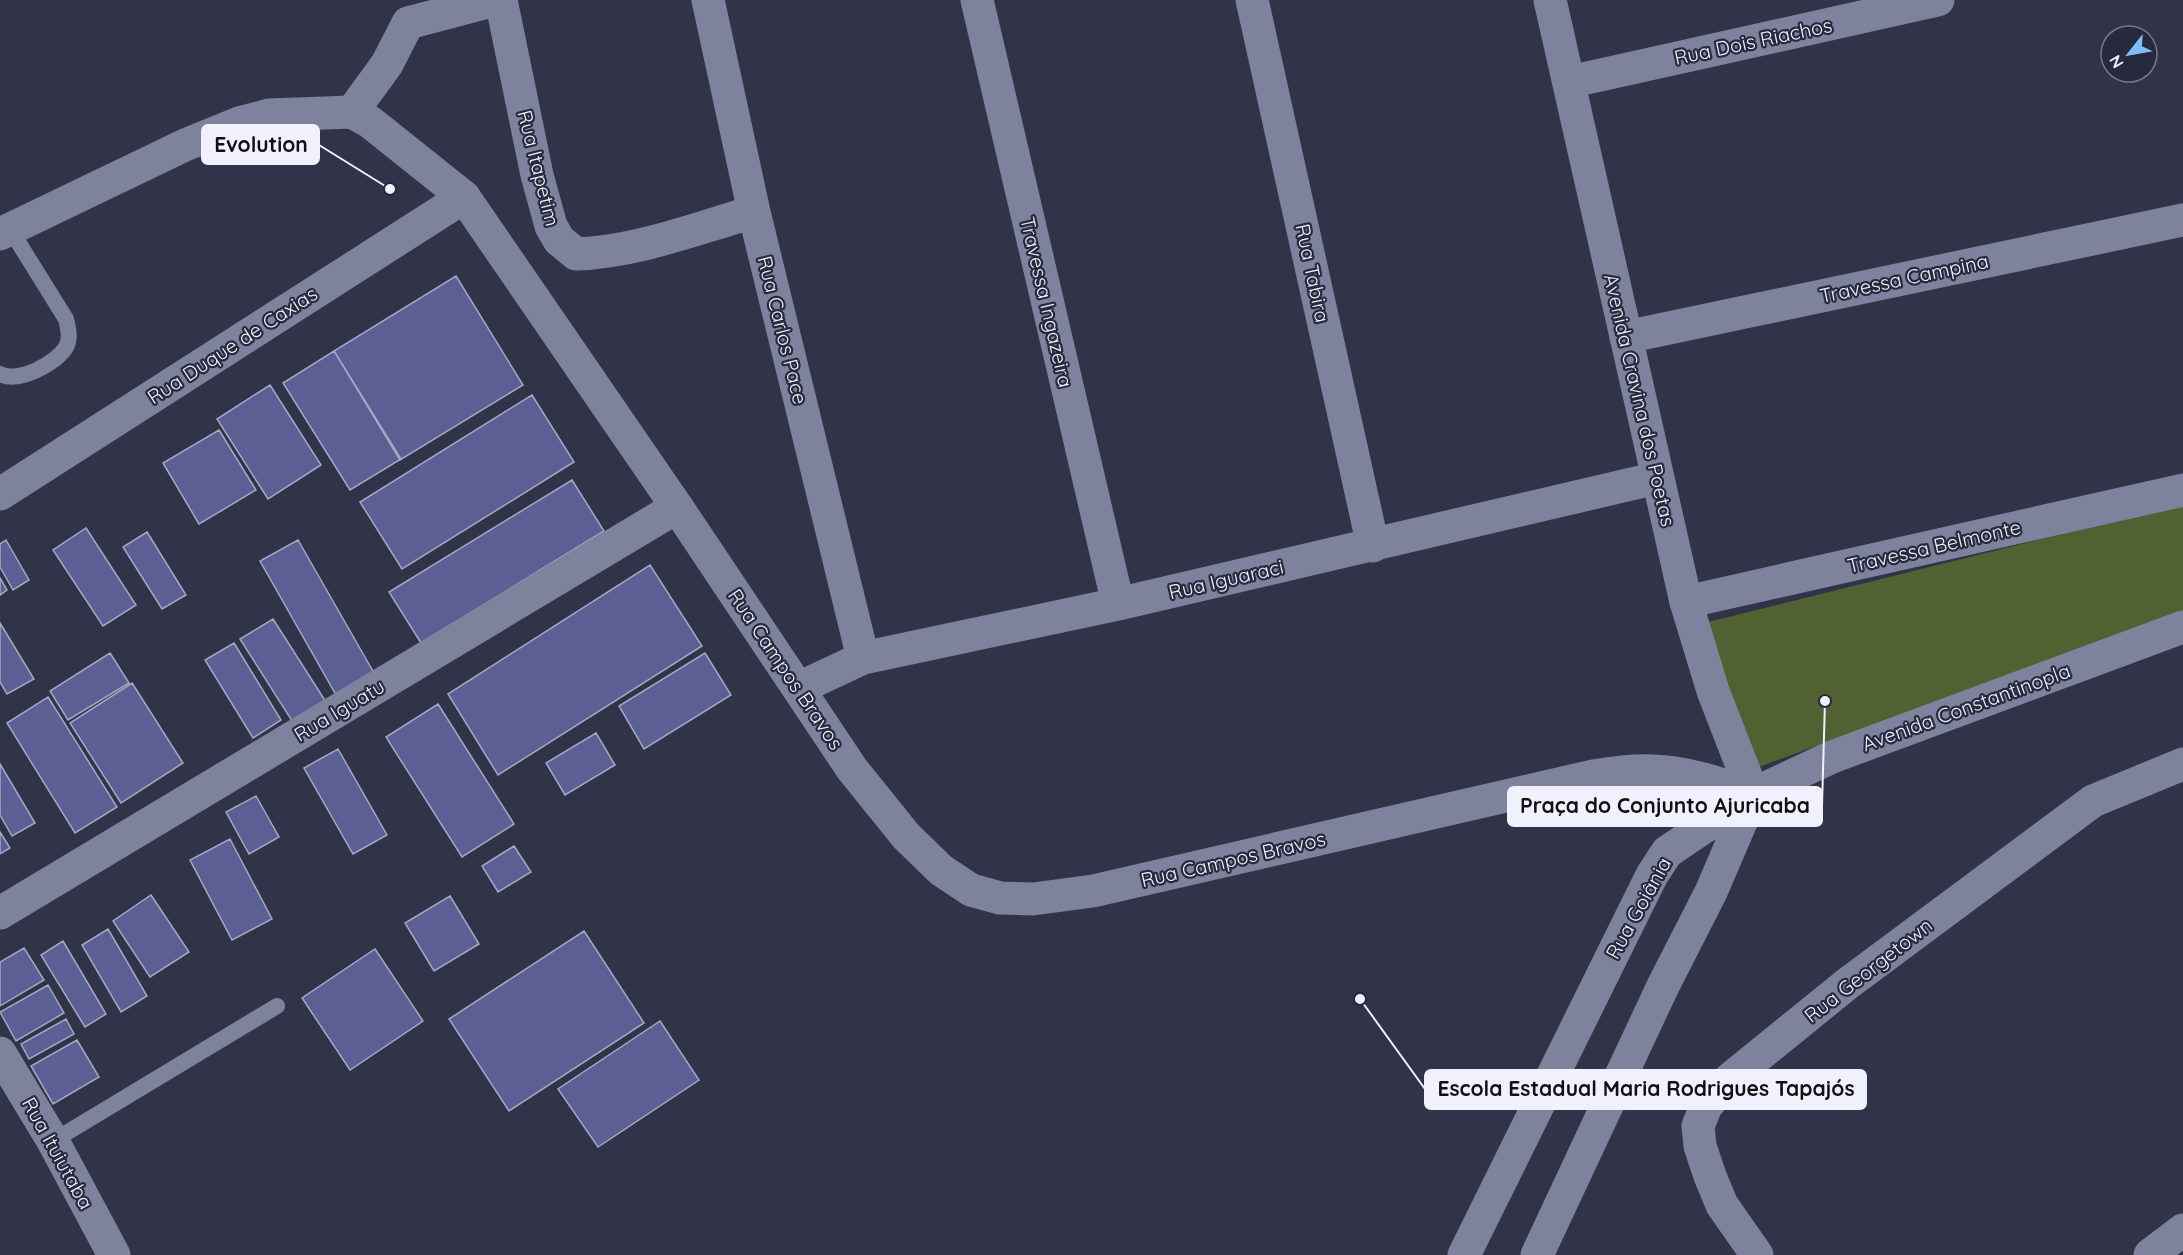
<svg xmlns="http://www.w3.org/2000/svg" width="2183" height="1255" font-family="Quicksand,sans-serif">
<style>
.green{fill:#526132}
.building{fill:#5c5f94;stroke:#a5a8c3;stroke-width:1.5}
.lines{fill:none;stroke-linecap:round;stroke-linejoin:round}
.lane{stroke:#7f829c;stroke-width:16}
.street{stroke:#7f829c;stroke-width:33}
.secondary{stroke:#7f829c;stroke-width:33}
.labels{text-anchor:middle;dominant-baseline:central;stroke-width:4.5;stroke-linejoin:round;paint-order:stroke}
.street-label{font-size:20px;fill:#f0f1fd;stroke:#27293e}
.leader{fill:none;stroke:#f0f1fd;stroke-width:2}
.callout-dot{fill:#f0f1fd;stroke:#27293e;stroke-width:2}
.callout{fill:#f0f1fd;stroke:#f0f1fd;stroke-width:2}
.callout-label{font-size:21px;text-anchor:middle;font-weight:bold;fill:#111}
</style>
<rect width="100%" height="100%" fill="#313349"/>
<path class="green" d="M2183,504V611L1729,778L1696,625Z"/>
<path class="building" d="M456,276L523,385L400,460L334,351Z
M334,351L401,459L350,490L283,383Z
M270,385L321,465L268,499L217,419Z
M532,395L574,462L402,569L360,502Z
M219,430L256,490L199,524L163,463Z
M572,480L604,531L421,643L389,592Z
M86,528L136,605L103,626L53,550Z
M147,532L186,595L162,609L123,547Z
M6,540L29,580L13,590L0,567V544Z
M298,540L378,680L340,702L260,561Z
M650,565L702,646L498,775L448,694Z
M0,578L7,590L0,595Z
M273,619L326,702L294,724L240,639Z
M0,623L34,679L7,694L0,682Z
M234,643L281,720L253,738L205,660Z
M110,653L129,683L68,720L50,691Z
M705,653L731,695L644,749L619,706Z
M132,683L183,763L121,803L70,723Z
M48,697L117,807L75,833L7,723Z
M438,704L514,824L462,857L386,737Z
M596,733L615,765L565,795L546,763Z
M338,749L387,835L353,854L304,768Z
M0,764L35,823L12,836L0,815Z
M256,796L279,837L249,854L226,812Z
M0,832L10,848L0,854Z
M230,839L272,919L232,940L190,860Z
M514,846L531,872L498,892L482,866Z
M151,895L189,952L150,977L113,921Z
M450,896L479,944L434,971L405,923Z
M108,929L147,996L121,1012L82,945Z
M584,931L644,1023L509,1111L449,1019Z
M63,941L106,1014L85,1027L41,955Z
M24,948L44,980L0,1006V962Z
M375,949L423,1021L350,1070L302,998Z
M48,985L64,1013L16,1041L0,1012Z
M66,1019L74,1034L29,1059L21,1044Z
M660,1021L699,1080L598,1147L558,1089Z
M77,1040L99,1077L53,1104L31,1066Z"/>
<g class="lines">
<path class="lane" d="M0,374C18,384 57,363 66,347C71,338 68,328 66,319L10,229
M53,1141L277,1006"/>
<path class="street" d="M501,0L537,175L551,226L559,240L576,254C637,252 697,228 754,212
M708,0L754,212L863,658
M977,0L1118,604
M1252,0L1373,546
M1569,82L1938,0
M352,112L387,64L408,23L495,0
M1626,337L2183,220
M0,494L464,197
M1686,602L2183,490
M799,688L863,658L1118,604L1657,478
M0,913L677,507
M0,1053L53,1141L114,1255
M1757,1255L1722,1205L1710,1176L1700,1146L1698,1126L1706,1106L1731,1078L1847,984L2093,801L2183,764
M2150,1255L2183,1230"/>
<path class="secondary" d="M1550,0L1686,602L1713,691L1753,794
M0,234L185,145L239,123L269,115L352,112L370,122L464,197L677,507L852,769L906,836L941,870L971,890L1000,898L1033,899L1093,891L1593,776C1613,773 1633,770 1653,771C1687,772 1721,784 1753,794
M1464,1255L1652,875L1667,852L1753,794L1832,757L2183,627
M1537,1255L1663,986L1711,892L1753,794"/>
</g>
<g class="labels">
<g class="street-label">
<text transform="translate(1753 41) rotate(-12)">Rua Dois Riachos</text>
<text transform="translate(539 168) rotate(76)">Rua Itapetim</text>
<text transform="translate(1313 273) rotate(78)">Rua Tabira</text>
<text transform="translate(1904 278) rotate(-12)">Travessa Campina</text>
<text transform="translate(1047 302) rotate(77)">Travessa Ingazeira</text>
<text transform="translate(783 330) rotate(76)">Rua Carlos Pace</text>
<text transform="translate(232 345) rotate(-33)">Rua Duque de Caxias</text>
<text transform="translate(1640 400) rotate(77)">Avenida Cravina dos Poetas</text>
<text transform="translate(1934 546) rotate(-13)">Travessa Belmonte</text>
<text transform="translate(1226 579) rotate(-13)">Rua Iguaraci</text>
<text transform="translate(786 669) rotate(56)">Rua Campos Bravos</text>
<text transform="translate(1966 707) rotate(-20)">Avenida Constantinopla</text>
<text transform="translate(339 710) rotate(-31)">Rua Iguatu</text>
<text transform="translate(1233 859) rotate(-13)">Rua Campos Bravos</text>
<text transform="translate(1638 908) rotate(-61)">Rua Goiânia</text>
<text transform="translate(1868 970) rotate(-38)">Rua Georgetown</text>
<text transform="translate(58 1153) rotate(61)">Rua Ituiutaba</text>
</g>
</g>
<path class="leader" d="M390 189L319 145M1825 701L1822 806M1360 999L1425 1089"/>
<g class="callout-dot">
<circle cx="390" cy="189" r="6"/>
<circle cx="1825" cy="701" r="6"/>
<circle cx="1360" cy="999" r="6"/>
</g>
<g class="callout">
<rect x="202" y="125" width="117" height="39" rx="6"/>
<rect x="1508" y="787" width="314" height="39" rx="6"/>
<rect x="1425" y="1070" width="441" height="39" rx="6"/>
</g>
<g class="callout-label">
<text x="261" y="152">Evolution</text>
<text x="1665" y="813">Praça do Conjunto Ajuricaba</text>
<text x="1646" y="1096">Escola Estadual Maria Rodrigues Tapajós</text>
</g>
<g transform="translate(2129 54) rotate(239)"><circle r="28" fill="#27293e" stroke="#77798a" stroke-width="1.5"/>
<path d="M0-4.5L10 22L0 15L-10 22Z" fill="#7ebdf9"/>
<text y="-9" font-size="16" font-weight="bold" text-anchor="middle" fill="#f0f1fd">N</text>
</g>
</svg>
